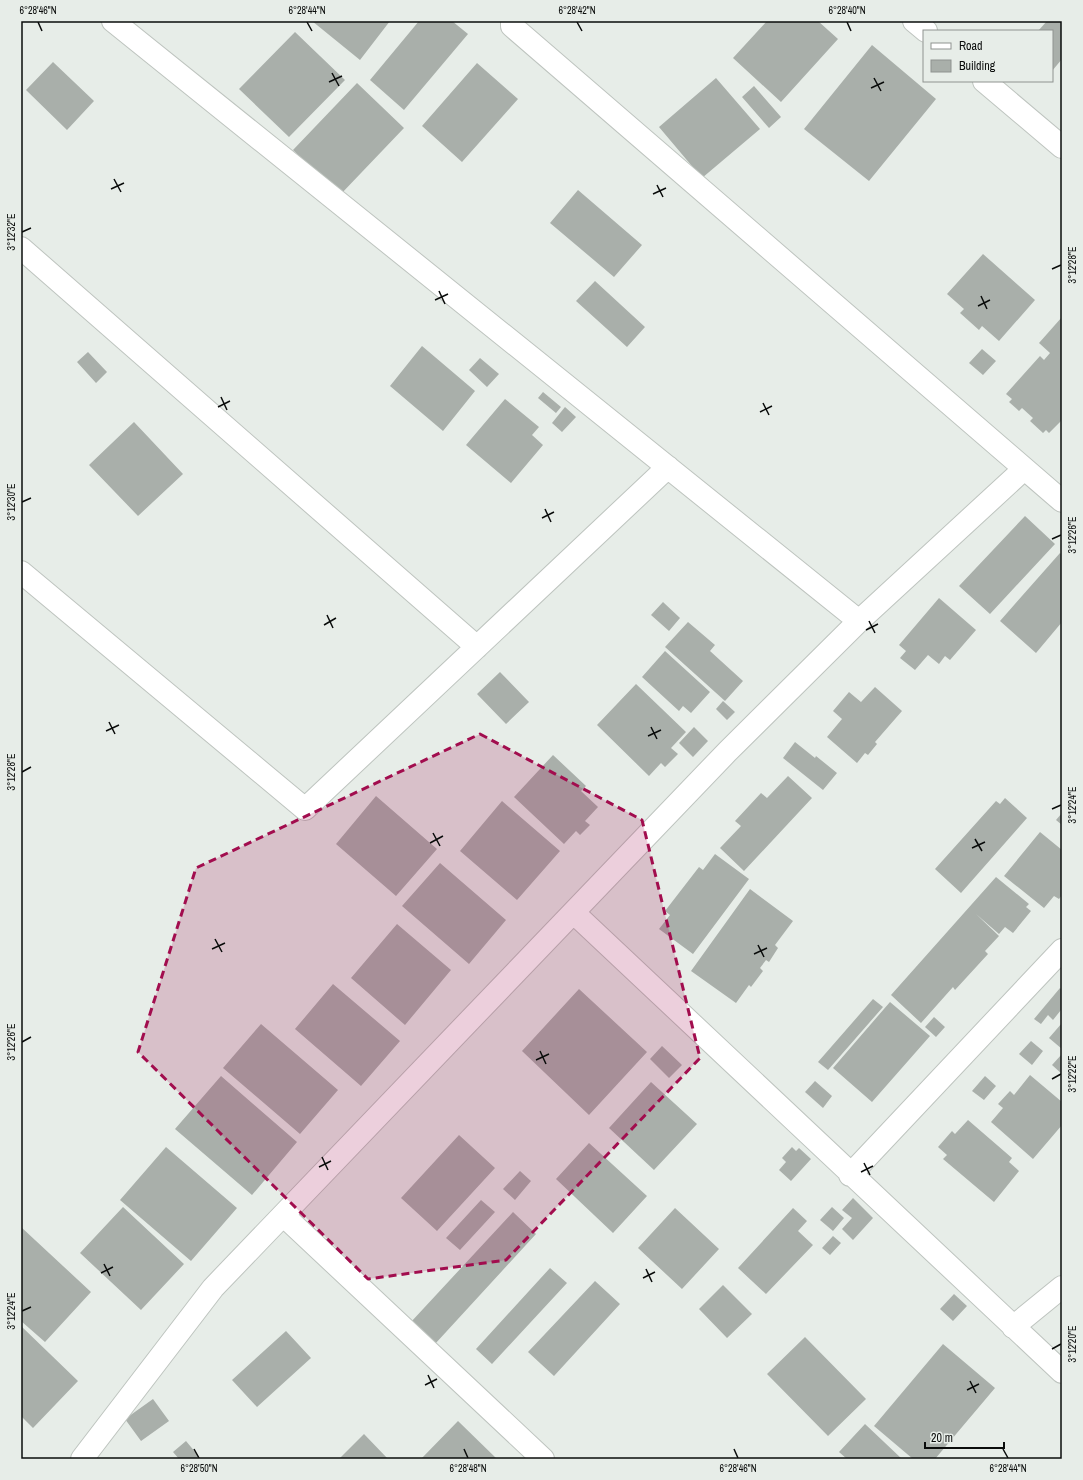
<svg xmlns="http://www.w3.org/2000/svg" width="1083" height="1480" font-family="'Archivo Narrow',sans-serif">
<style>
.building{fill:#a9afaa}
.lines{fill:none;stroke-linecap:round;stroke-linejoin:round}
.minor-casing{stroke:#bec4bf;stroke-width:24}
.minor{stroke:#fff;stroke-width:22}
.marked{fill:#a20d4e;fill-opacity:0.2;stroke:#a20d4e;stroke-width:3;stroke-dasharray:8 5;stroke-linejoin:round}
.ticks{fill:none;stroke:#0a0c0b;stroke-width:1.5}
.neatline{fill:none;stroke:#0a0c0b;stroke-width:1.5}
.ticks-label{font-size:10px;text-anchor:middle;fill:#0a0c0b}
</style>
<rect width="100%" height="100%" fill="#e7ede8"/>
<path class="building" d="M312,21H390L360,60Z
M419,21H452L468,34L404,110L370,80Z
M767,21H818L838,39L781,102L733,58Z
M1047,21H1062V59L1052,71V31H1038Z
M295,32L345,80L289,137L239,89Z
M872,45L936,99L869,181L804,129Z
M53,62L94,101L67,130L26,90Z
M477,63L518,99L462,162L422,126Z
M716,78L760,129L702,178L659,127Z
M357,83L404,128L340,195L293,150Z
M754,86L781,117L769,128L742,97Z
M578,190L642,245L614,277L550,223Z
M983,254L1035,300L999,341L982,326L979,330L960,313L964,309L947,294Z
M595,281L645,327L627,347L576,301Z
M1062,317V420L1049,433L1046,430L1043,433L1030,421L1033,418L1022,408L1019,411L1009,402L1012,399L1006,394L1040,356L1044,360L1050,353L1039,343Z
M422,346L475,391L443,431L390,386Z
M982,349L996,361L983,375L969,363Z
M88,352L107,372L96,383L77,362Z
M480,358L499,374L487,387L469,370Z
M543,392L561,407L556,413L538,398Z
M505,399L539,427L532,435L543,445L511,483L466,445Z
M565,407L576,417L562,432L552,423Z
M134,422L183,474L138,516L89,465Z
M1025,516L1055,544L990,614L959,586Z
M1060,553L1062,555V622L1036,653L1000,621Z
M939,598L976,630L950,660L945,656L939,664L928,655L915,670L900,658L906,651L899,645Z
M663,602L680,618L669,631L651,615Z
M688,622L715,645L710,651L743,681L725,701L665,647Z
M665,651L710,692L691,713L683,706L679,711L642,677Z
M500,672L529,702L506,724L477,694Z
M636,684L686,732L671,748L678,754L665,767L661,763L649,776L597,725Z
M875,687L902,711L875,742L877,744L868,755L865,753L857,763L827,737L842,719L833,711L849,692L861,702Z
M723,701L735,712L727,720L716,709Z
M694,727L708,741L693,757L679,743Z
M795,742L815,758L816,756L837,773L823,790L783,758Z
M553,755L586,786L581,791L598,807L585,821L590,825L580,835L576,831L564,844L514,797Z
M788,776L812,798L744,871L720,848L741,826L735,821L761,793L767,798Z
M376,796L437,849L396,896L336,844Z
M1005,798L1027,818L961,893L935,869L996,801L1000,804Z
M502,801L560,851L517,900L460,851Z
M1062,813V825L1056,820Z
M1040,832L1062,850V895L1059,899L1054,896L1044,908L1004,876Z
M715,854L749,879L693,954L659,929L670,915L665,911L699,867L703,870Z
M440,863L506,920L469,964L402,906Z
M996,877L1029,904L1026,907L1031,911L1013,933L1005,927L999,934L976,914L999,936L985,951L988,954L955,990L953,987L921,1023L891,995Z
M750,889L793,921L775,945L778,948L769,962L766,960L760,968L763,971L751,987L749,985L736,1003L691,971Z
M397,924L451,970L405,1025L351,978Z
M333,984L400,1041L361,1086L295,1029Z
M1060,988L1062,990V1011L1061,1010L1053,1020L1048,1015L1041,1024L1034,1019Z
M579,989L647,1052L589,1115L522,1051Z
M873,999L883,1007L828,1070L818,1062Z
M890,1002L930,1036L872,1102L833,1068Z
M934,1017L945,1027L936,1037L925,1027Z
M1062,1023V1049L1049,1038Z
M261,1024L338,1090L300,1134L223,1068Z
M1031,1041L1043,1051L1032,1065L1019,1054Z
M662,1046L682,1065L669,1078L650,1059Z
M1062,1054V1074L1052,1065Z
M1030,1075L1062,1102V1125L1033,1159L991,1122L1003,1108L998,1104L1010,1091L1014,1095Z
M221,1076L297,1142L252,1195L175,1129Z
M985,1076L996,1086L984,1100L972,1091Z
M815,1081L832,1096L823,1108L805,1092Z
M651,1082L697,1124L654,1170L609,1128Z
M968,1120L1012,1158L1009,1162L1019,1171L994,1202L943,1159L947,1155L938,1147L952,1131L955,1134Z
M459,1135L495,1168L437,1231L401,1198Z
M589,1143L647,1196L613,1233L556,1179Z
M166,1147L237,1208L191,1261L120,1200Z
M792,1147L796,1151L799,1148L811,1159L791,1181L779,1170L786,1162L782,1158Z
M520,1171L531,1181L515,1200L503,1189Z
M853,1198L873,1218L853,1240L842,1229L852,1218L842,1210Z
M481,1200L495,1212L460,1250L446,1238Z
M123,1207L184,1264L141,1310L80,1253Z
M832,1207L844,1218L833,1231L820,1220Z
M675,1208L719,1249L682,1289L638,1248Z
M793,1208L807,1221L798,1231L813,1245L766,1294L738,1268Z
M513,1212L536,1234L435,1344L411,1322Z
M21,1227L91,1292L45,1342L21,1321Z
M833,1236L841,1243L830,1255L822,1248Z
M550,1268L567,1283L492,1364L476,1349Z
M595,1281L620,1304L554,1376L528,1352Z
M723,1285L752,1314L727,1338L699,1309Z
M954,1294L967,1306L953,1321L940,1309Z
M21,1326L78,1381L33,1428L21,1416Z
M286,1331L311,1358L257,1407L232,1380Z
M805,1337L866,1399L828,1436L767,1374Z
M943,1344L995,1388L935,1459H913L874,1426Z
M153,1399L169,1421L141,1441L125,1419Z
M458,1421L497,1459H421Z
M865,1424L902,1459H847L839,1452Z
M364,1434L388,1459H339Z
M186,1441L201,1459H179L173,1452Z"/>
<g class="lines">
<defs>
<path id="minor" d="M113,21L859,621
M512,21V26L1062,501
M914,21L926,31
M984,81L1062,147
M21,248L477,647
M21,572L305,809L668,467
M574,913L1062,1372
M850,1175L1062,950
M283,1215L543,1459
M1013,1327L1062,1287
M82,1459L213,1288L727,752L859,621L1024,469"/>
</defs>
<use href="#minor" class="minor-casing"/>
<use href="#minor" class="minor"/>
</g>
<path class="marked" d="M480,734L642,820L700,1058L506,1260L368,1279L138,1052L196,868Z"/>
<path class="ticks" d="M38,22L42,31M307,22L312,31M577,22L582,31M847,22L851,31M332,73L339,86M874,78L881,91M329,82L342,76M871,88L884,82M114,179L121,192M657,185L663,197M111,189L124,183M653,194L666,188M22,232L31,228M1052,269L1061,265M439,291L445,304M981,296L987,309M435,300L448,294M978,306L990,300M221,397L227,410M763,403L769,415M218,407L230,401M760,412L772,406M22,502L31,498M545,509L551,522M542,518L554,512M1052,539L1061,535M327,615L333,628M869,621L875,633M324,625L336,618M866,630L878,624M109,722L115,734M651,727L657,739M106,731L119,725M648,736L661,730M22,772L31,767M1052,809L1061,805M433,833L440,846M975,839L982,851M430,843L443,836M972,848L985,842M215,939L222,952M758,945L764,957M212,949L225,943M754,954L767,948M22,1042L31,1037M540,1051L546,1064M536,1060L549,1054M1052,1079L1061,1074M322,1157L328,1170M864,1163L870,1175M319,1167L331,1161M861,1172L873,1166M104,1264L110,1276M646,1269L652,1282M101,1273L113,1267M643,1278L655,1272M22,1311L31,1307M1052,1349L1061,1344M428,1375L434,1388M970,1381L976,1393M425,1385L437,1379M967,1390L979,1384M194,1449L199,1458M464,1449L468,1458M734,1449L738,1458M1003,1449L1008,1458"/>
<rect width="1083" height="1480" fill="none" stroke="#e7ede8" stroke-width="44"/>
<rect x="923" y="30" width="130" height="52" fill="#e7ede8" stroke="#8f9390"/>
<rect x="931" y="43" width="20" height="6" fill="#ffffff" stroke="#8f9390"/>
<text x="959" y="50" font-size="12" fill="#0a0c0b">Road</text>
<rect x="931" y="60" width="20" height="12" fill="#a9afaa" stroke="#8f9390"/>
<text x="959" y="70" font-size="12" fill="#0a0c0b">Building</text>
<path d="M925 1442v6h79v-6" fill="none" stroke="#0a0c0b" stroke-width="2"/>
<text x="931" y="1442" font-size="12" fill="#0a0c0b" stroke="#e7ede8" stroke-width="3" paint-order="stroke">20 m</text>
<rect x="22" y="22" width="1039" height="1436" class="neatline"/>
<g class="ticks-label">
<text x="38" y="14">6°28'46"N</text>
<text x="307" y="14">6°28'44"N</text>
<text x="577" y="14">6°28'42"N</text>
<text x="847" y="14">6°28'40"N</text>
<text transform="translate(11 232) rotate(-90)" y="4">3°12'32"E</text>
<text transform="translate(1072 265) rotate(-90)" y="4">3°12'28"E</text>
<text transform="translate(11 502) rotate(-90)" y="4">3°12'30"E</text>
<text transform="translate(1072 535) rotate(-90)" y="4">3°12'26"E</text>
<text transform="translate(11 772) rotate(-90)" y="4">3°12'28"E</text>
<text transform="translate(1072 805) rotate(-90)" y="4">3°12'24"E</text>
<text transform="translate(11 1042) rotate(-90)" y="4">3°12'26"E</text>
<text transform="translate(1072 1074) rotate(-90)" y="4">3°12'22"E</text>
<text transform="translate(11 1311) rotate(-90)" y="4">3°12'24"E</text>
<text transform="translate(1072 1344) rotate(-90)" y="4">3°12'20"E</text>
<text x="199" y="1472">6°28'50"N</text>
<text x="468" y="1472">6°28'48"N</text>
<text x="738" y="1472">6°28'46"N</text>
<text x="1008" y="1472">6°28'44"N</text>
</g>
</svg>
